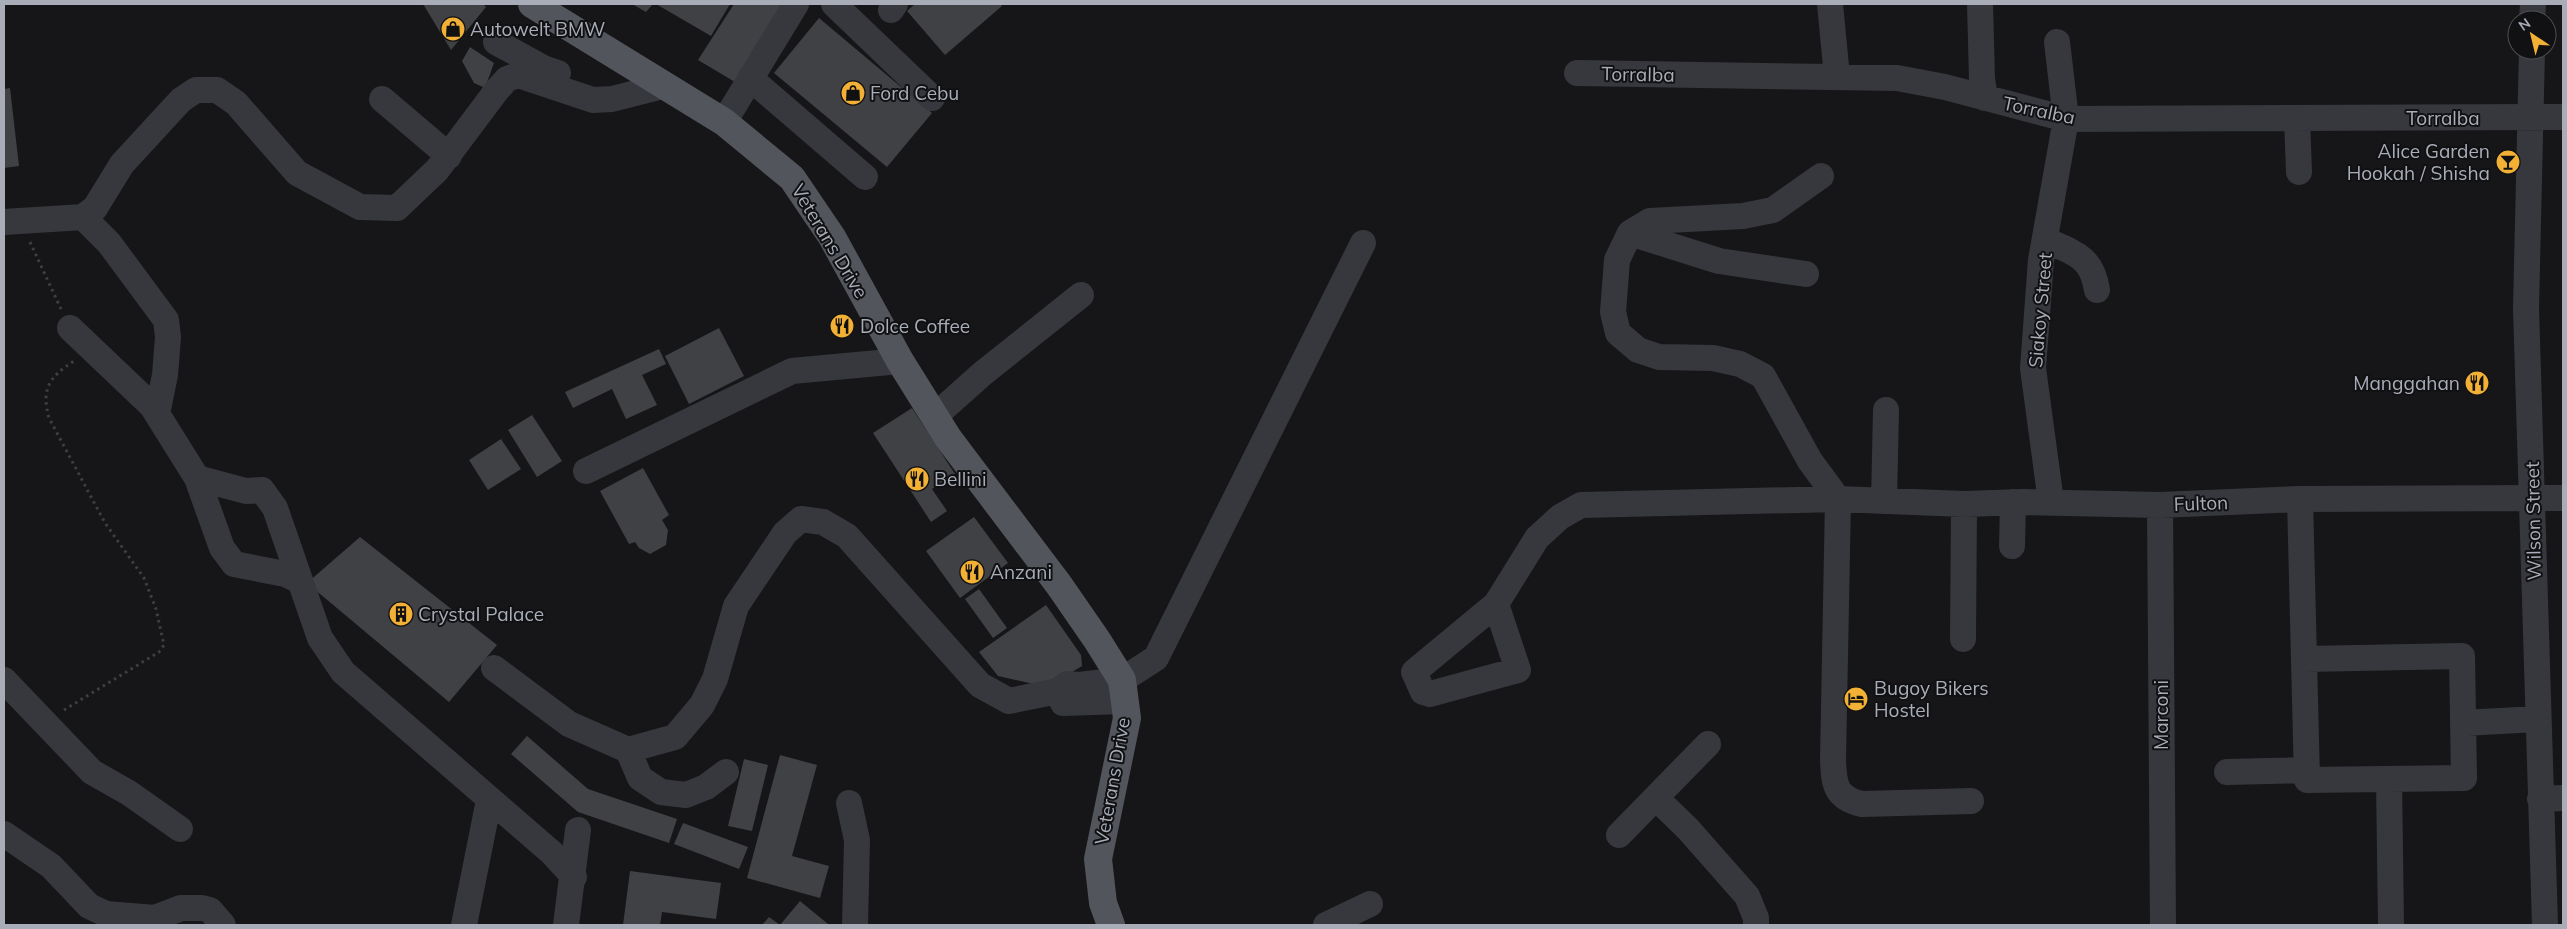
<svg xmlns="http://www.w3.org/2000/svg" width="2567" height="929" font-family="Mulish,sans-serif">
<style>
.building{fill:#404145}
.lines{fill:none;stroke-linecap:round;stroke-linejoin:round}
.path{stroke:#3d3f44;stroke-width:3;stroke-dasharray:2.5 4;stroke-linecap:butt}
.minor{stroke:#37383d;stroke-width:26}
.major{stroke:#53555c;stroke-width:28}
.labels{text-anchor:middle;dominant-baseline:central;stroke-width:4;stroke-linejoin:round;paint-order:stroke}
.poi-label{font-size:19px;fill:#a8adb8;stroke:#111113;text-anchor:start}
.street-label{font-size:19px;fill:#a8adb8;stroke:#111113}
</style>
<rect width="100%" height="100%" fill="#161618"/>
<path class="building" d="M423,4H483L486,7L451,50Z
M632,4H653L646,12Z
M656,4H730L711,36Z
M734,4H784L735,82L698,60Z
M915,4H1000L1002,6L945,55L907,11Z
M819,18L932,113L887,167L774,73Z
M470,47L494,63L485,88L474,83L462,61Z
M10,88L19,166L4,168V89Z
M719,328L744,376L689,404L665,356Z
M659,349L666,364L642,375L657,405L626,419L612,389L573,408L565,392Z
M912,408L955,474L932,489L947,511L931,522L873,433Z
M532,415L562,461L537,477L508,430Z
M501,439L521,469L488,490L469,460Z
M643,468L669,515L662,520L668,530L666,545L650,554L639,548L635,542L629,544L600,491Z
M974,517L1008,563L960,598L926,551Z
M360,537L497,645L449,702L307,583Z
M979,589L1007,628L993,638L965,599Z
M1046,605L1081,655L1082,666L1047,687L998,676L979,652Z
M527,736L588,789L677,819L669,843L578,812L511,754Z
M780,755L817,765L792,856L829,866L820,898L747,878Z
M744,759L768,765L752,831L728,826Z
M683,823L748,847L739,869L674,844Z
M630,871L721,883L716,919L662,912L660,925H623Z
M800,901L828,924L827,925H780Z
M769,917L780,925H762Z"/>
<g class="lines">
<path class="path" d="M30,242L61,309
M64,710L159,652L164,645L156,609L144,578L105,523L49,418C41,389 49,377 74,361"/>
<path class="minor" d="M834,4L932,98
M1830,4L1837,77
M1980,4L1982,79L1985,98
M891,10L895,4
M2532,20L2533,4
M496,42L543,68L558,73
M2532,50L2526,308L2545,925
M1577,73L1897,78L1945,87L2066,119L2563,117
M750,78L865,177
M382,99L449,156
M2297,118L2299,172
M724,122L796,4
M1821,176L1773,210L1743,216L1650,221L1630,233L1617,260L1613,312L1618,333L1638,350L1659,357L1713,358L1740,364L1763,376L1810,461L1838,499L1833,760C1834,784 1835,798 1862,804L1971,801
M83,217L109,243L166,320L168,337L165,375L157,414
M4,222L83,217L95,208L122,164L181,100L196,90H217L236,103L297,173L360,207L397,208L437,170L497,90L507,79L518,75L593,100L612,99L663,86
M1630,233L1719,261L1806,274
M2047,241C2075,253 2092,257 2097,290
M70,328L152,406L197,478L222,548L234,564L285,574L300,581
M935,416L982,374L1081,295
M586,471L792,371L900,361
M197,478L246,491L262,490L275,508L320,638L343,672L552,853L574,877
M2300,499L2307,780L2464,778L2462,656L2305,659
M1884,501L1886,410
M2051,502L2033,368L2041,260L2066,119L2057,42
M2160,505L2163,925
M2012,546L2013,502
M1496,604L1518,670L1430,694L1423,692L1414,672L1496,604L1537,538L1560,517L1581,505L1838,499L1964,504L2023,502L2160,505L2300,499L2563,498
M1963,639L1964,504
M494,668L569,724L628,750L675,737L702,705L715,679L736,606L785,533L801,519L823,522L847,536L980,685L1009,701L1058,691L1067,684L1079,685L1122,680L1156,658L1363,243
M4,680L92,772L129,793L180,829
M1058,691L1063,703L1124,701
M2463,723L2537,719
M628,750L640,778L661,792L686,795L706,787L726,772
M2227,772L2307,770
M2389,779L2391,925
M1656,798L1688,829L1747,896L1756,918V925
M2540,799L2563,798
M849,803L857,840L855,925
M4,834L51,866L89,906L106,914L155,918L181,908H202L210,910L223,925
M1619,835L1708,744
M464,925L489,800
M566,925L578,830
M1326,925L1370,904"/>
<path class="major" d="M532,4L724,122L792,178L832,237L900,361L948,438L1059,585L1097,640L1122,680L1127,718L1098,859L1103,903L1111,925"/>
</g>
<defs>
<symbol id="shop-disc" viewBox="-11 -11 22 22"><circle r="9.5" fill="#f2b134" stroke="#111113"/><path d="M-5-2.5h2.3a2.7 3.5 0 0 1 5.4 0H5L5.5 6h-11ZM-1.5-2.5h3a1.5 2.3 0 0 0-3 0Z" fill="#111"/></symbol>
<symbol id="bar-disc" viewBox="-11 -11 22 22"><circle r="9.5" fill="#f2b134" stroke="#111113"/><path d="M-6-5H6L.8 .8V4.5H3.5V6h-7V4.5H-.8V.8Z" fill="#111"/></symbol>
<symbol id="restaurant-disc" viewBox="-11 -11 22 22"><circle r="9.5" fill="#f2b134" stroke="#111113"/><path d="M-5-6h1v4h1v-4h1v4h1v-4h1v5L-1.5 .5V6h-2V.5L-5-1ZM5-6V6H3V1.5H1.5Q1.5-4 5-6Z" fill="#111"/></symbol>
<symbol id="building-disc" viewBox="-11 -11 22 22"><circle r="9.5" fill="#f2b134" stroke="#111113"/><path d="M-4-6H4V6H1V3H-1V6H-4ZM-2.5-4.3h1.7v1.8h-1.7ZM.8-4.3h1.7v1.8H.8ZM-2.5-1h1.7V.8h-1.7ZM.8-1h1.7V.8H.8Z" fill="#111"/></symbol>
<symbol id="hotel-disc" viewBox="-11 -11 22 22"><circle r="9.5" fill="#f2b134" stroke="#111113"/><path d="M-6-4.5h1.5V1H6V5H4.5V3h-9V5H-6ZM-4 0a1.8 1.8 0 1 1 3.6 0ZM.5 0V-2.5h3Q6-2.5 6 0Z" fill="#111"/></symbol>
</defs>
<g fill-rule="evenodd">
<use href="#shop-disc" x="439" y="15" width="28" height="28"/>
<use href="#shop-disc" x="839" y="79" width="28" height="28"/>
<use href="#bar-disc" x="2494" y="148" width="28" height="28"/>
<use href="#restaurant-disc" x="828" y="312" width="28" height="28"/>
<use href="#restaurant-disc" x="2463" y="369" width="28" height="28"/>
<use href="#restaurant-disc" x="903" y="465" width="28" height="28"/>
<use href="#restaurant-disc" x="958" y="558" width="28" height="28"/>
<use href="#building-disc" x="387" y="600" width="28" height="28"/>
<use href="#hotel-disc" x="1842" y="685" width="28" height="28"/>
</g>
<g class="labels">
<g class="poi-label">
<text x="470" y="29">Autowelt BMW</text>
<text x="870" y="93">Ford Cebu</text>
<text x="2490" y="151" text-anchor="end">Alice Garden<tspan x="2490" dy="22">Hookah / Shisha</tspan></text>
<text x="860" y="326">Dolce Coffee</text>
<text x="2460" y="383" text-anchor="end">Manggahan</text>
<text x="934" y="479">Bellini</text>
<text x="990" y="572">Anzani</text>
<text x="418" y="614">Crystal Palace</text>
<text x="1874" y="688">Bugoy Bikers<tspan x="1874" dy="22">Hostel</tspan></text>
</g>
<g class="street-label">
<text transform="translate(1638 74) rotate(1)">Torralba</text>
<text transform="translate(2039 110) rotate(12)">Torralba</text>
<text x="2443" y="118">Torralba</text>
<text transform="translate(830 241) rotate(59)">Veterans Drive</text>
<text transform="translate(2040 310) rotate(-85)">Siakoy Street</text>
<text transform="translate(2201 503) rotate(-2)">Fulton</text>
<text transform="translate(2533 521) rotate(-91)">Wilson Street</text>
<text transform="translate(2161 715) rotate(-90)">Marconi</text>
<text transform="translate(1112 781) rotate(-80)">Veterans Drive</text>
</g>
</g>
<rect width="2567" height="929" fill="none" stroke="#a8adb8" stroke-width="10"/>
<g transform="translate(2532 35) rotate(325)"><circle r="24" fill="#111113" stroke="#4d4f55"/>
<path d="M0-4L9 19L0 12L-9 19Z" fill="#f2b134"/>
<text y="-8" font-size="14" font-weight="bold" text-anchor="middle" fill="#a8adb8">N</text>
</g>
</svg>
